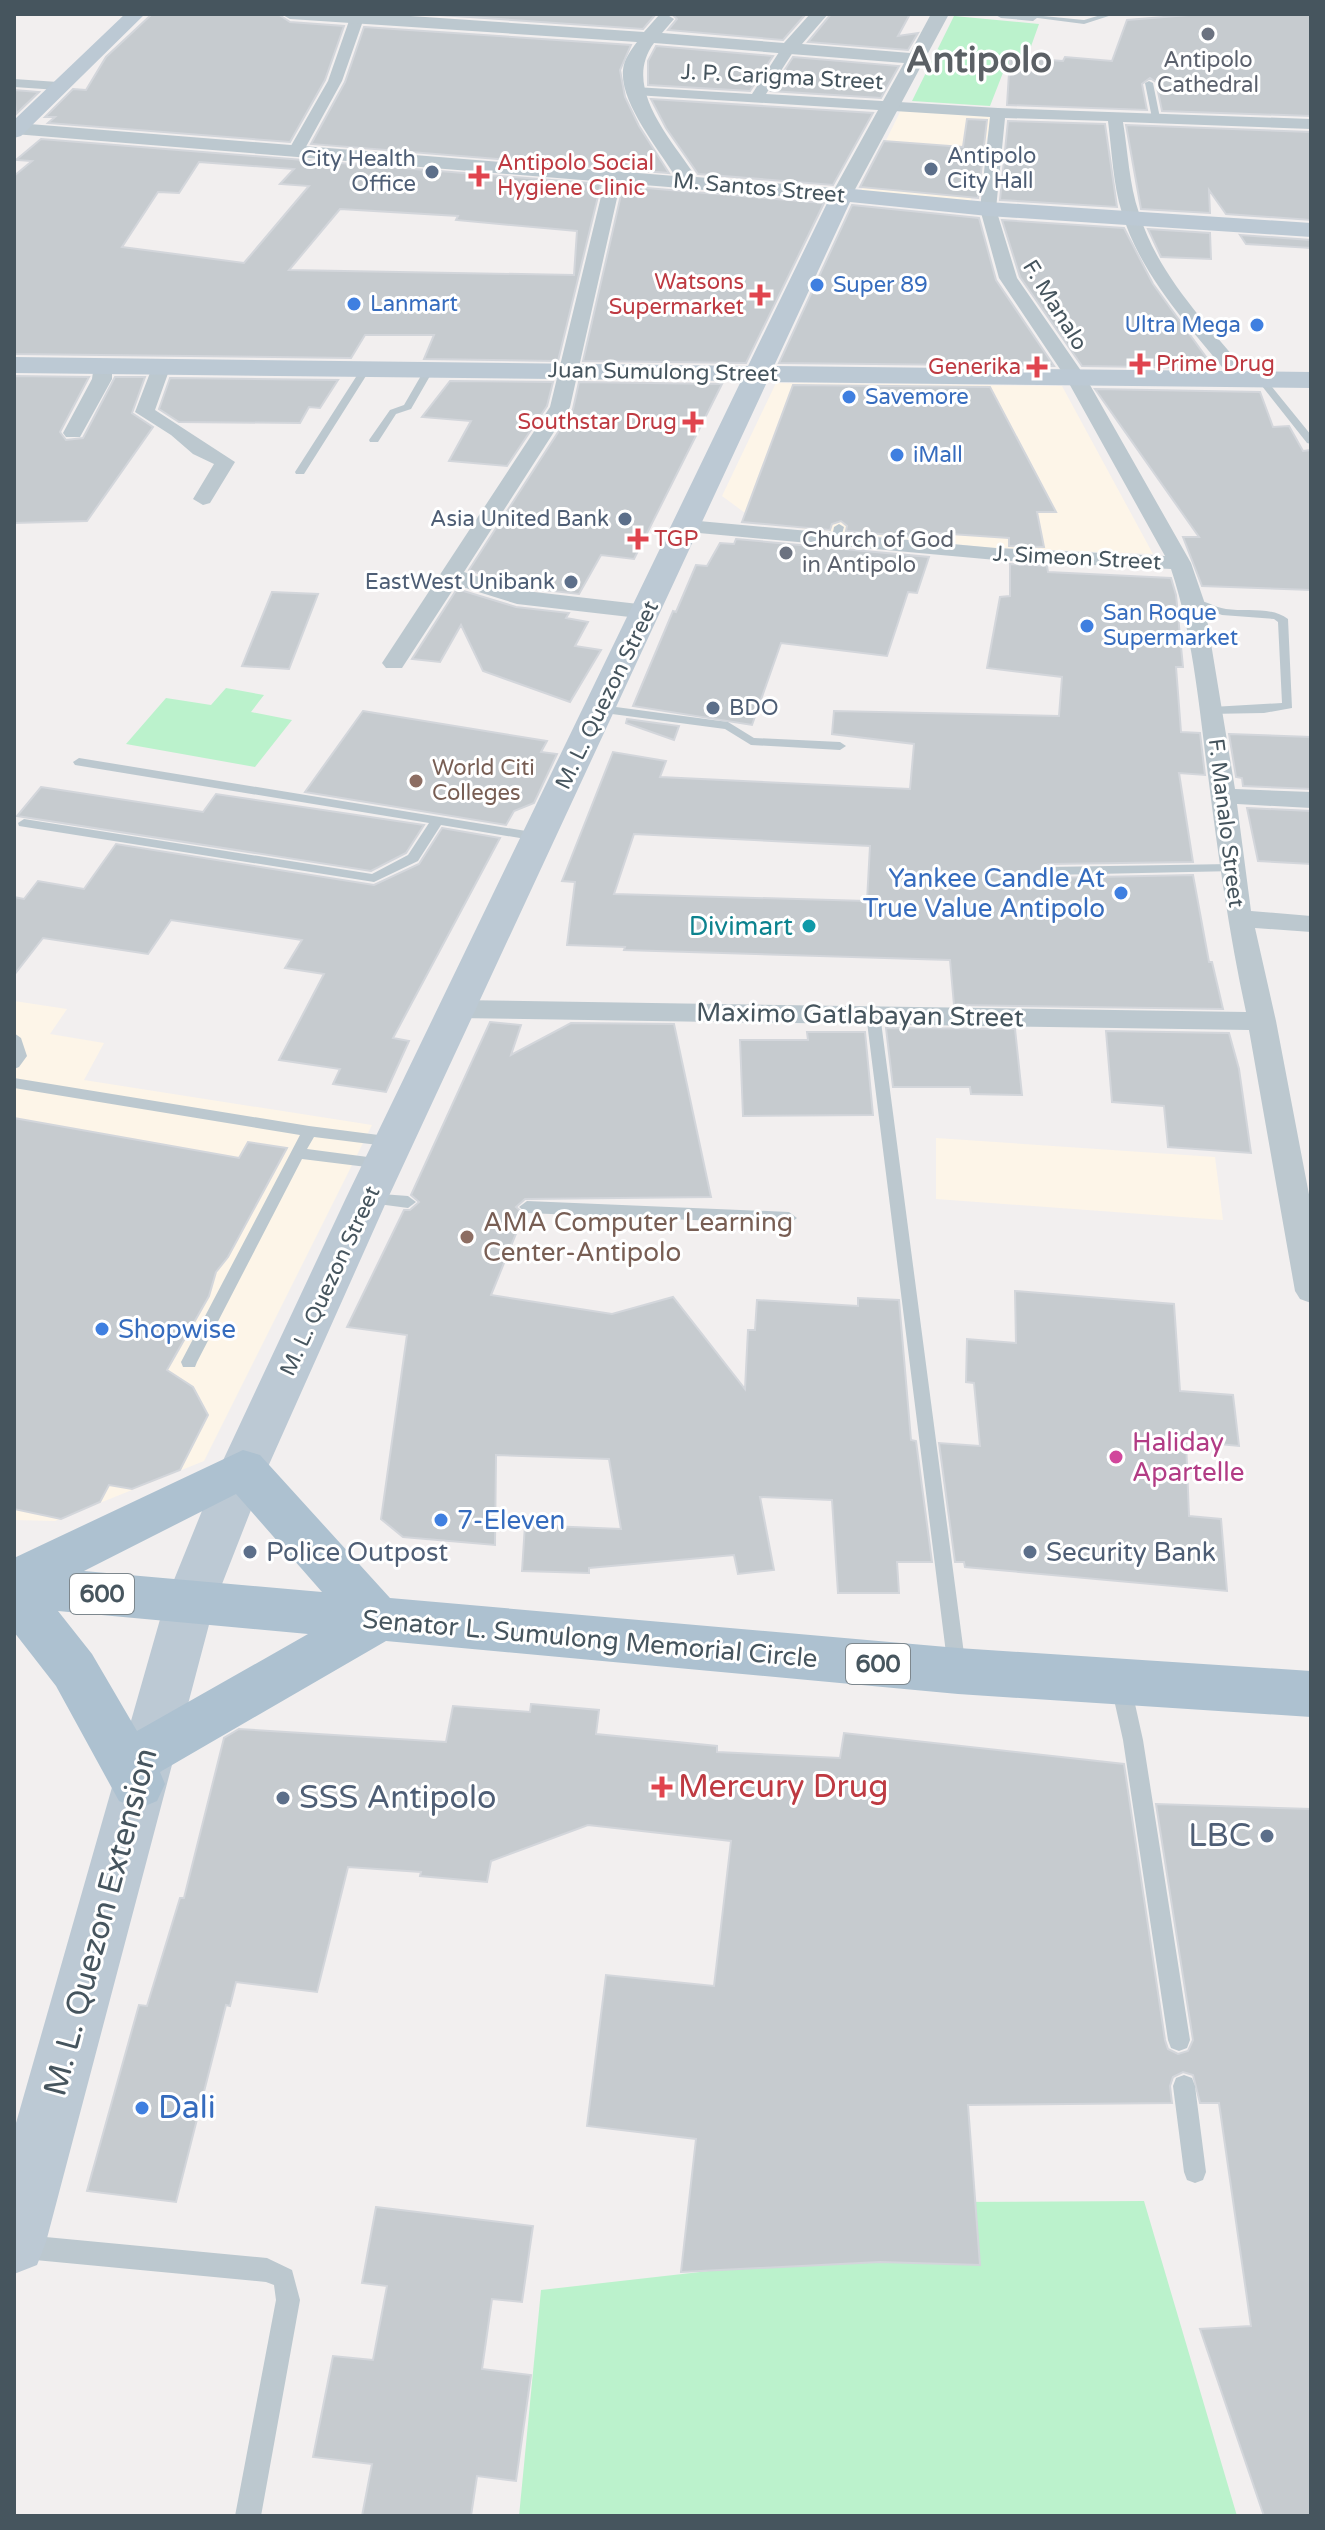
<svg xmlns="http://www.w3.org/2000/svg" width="1325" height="2530" font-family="'Varela Round',sans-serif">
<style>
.commercial{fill:#fdf5e8}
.green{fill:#bbf2cc}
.building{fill:#c6cbcf;stroke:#d3d6db;stroke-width:2;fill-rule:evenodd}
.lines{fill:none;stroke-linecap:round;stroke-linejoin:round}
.service{fill:#bcc8cf;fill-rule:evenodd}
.minor{fill:#bcc8cf;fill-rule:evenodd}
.tertiary{fill:#bcc8cf;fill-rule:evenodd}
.secondary{fill:#bcc9d4;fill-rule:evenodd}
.primary{fill:#adc1d0;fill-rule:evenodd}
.worship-dot{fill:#6b7280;stroke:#fff;stroke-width:3}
.service-dot{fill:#5c6f8a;stroke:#fff;stroke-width:3}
.health-dot{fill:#e0444e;stroke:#fff;stroke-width:3}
.shop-dot{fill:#3f7fe0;stroke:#fff;stroke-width:3}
.education-dot{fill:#8d6e63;stroke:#fff;stroke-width:3}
.culture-dot{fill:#0f9aa8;stroke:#fff;stroke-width:3}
.hotel-dot{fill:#d1479c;stroke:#fff;stroke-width:3}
.labels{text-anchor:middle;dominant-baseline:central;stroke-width:6;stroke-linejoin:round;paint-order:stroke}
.far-worship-label{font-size:22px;fill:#5b616d;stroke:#fff}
.far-street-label{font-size:22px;fill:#46555e;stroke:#fff}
.far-service-label{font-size:22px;fill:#4e5e75;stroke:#fff;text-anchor:end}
.far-health-label{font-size:22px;fill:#be3a42;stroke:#fff;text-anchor:start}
.far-shop-label{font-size:22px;fill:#366cbe;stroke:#fff;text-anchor:start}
.far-education-label{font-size:22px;fill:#785e54;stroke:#fff;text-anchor:start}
.shield{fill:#fff;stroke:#7e888e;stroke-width:2}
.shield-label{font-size:24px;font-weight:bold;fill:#46555e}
.shop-label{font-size:26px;fill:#366cbe;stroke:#fff;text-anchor:start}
.culture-label{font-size:26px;fill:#0d838f;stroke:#fff;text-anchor:end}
.street-label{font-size:26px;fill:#46555e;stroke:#fff}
.education-label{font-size:26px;fill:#785e54;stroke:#fff;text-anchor:start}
.hotel-label{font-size:26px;fill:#b23c85;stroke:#fff;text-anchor:start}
.service-label{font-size:26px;fill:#4e5e75;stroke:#fff;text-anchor:start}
.near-health-label{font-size:32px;fill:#be3a42;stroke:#fff;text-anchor:start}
.near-service-label{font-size:32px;fill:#4e5e75;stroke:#fff;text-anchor:start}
.near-street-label{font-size:32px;fill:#46555e;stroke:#fff}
.near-shop-label{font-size:32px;fill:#366cbe;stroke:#fff;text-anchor:start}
.far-town-label{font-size:36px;font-weight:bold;fill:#5b6065;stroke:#fff}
</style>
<rect width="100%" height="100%" fill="#f2efef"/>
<path class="commercial" d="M902,108L993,115L970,203L860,193Z
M776,383L1062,386L1153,554L993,548L760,524L722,496Z
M14,1001L67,1009L50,1034L104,1043L84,1080L372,1125L204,1461L55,1521L14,1520Z
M936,1138L1215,1157L1223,1220L936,1199Z"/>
<path class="green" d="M954,16L1039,24L1024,66L1006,65L990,106L912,101Z
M226,688L264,695L251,712L292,720L255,767L126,744L166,698L211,705Z
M1144,2201L1237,2516H519L541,2290L949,2244L945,2202Z"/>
<path class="building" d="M152,14H278L290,22L344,26L325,80L290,142L48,123L55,117H45L73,89L86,90L106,57Z
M425,14H656L643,29Z
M672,14H795L805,15L783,40L668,30L677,19Z
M831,14H910L898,36L918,33L908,50L808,42Z
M1201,14H1311V116L1162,111L1156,82L1150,78L1142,84L1147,110L1007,105L1010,57L1063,61L1065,57L1112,61L1127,20Z
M364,27L631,45L620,70L625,97L639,126L669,173L311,144L345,82Z
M656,46L773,56L750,91L648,85V61Z
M793,57L899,66L881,98L771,91Z
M14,90L39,92L16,114Z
M651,99L873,113L833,185L698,174L666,128Z
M967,119L987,120L978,198L860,187L884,141L963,147Z
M1008,121L1105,124L1117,207L1000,200Z
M1126,125L1311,132V220L1226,214L1209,190L1210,213L1141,209Z
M41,139L601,184L558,361L424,359L434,335H365L351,358L14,354V176L32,161L16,160ZM199,162L294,169L280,184L309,186L244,263L122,247L158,192L179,193ZM340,209L458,216L456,220L577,231L574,275L289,270Z
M623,186L824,203L746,363L583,361Z
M852,205L979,218L996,280L1054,366L779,363Z
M1002,220L1124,228L1153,284L1214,368L1082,366L1020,277Z
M1148,229L1210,233L1211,259L1161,257Z
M1240,235L1311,240V248L1246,244Z
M14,376L89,377L60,432L66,440L83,438L115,377H145L132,413L153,427L87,521L14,523Z
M170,378L338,380L320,408L309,407L300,423L179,422L159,409Z
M450,381L553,382L547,406L507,466L449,461L471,421L422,417Z
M579,382L722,384L634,559L601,555L579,594L518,587L469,570L573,409Z
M793,385L990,387L1056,512H1037L1044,547L1009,546V538L936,533L935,539L846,531L847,526L841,521L832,524L830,530L742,522Z
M1095,389L1260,392L1273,427L1289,426L1303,451L1311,450V590L1202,586L1183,537H1199Z
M736,539L929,557L917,593L908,592L887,656L781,643L752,725L633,706L673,611L676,612L696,565L707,566L720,543L734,544Z
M1010,564L1047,566L1048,572L1171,578L1176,595L1183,667H1176L1181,732L1200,733L1205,775L1179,773L1193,862L1048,864L1038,872L1048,878L1193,875L1209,962H1212L1223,1009L954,1005L950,960L624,950L625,947L567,945L575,882L562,881L613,752L666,761L660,777L910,789L914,744L832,734L834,711L1059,716L1062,677L987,668L1000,597L1010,596ZM634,834L870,846L867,901L614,894Z
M457,589L516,607L569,613L566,618L588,622L575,646L601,650L570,702L483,671L461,625L440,662L412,659Z
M272,592L318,594L289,669L242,666Z
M363,711L547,741L541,752L557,754L534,803L514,811L506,825L305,792Z
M627,719L679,726L674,740L626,723Z
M1229,734L1311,737V789L1243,786L1242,778L1236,777Z
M41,787L203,812L216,794L424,825L406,853L371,871L17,816Z
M1247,808L1311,811V864L1258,861Z
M442,828L500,838L393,1038L409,1041L386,1092L333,1084L340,1069L279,1060L324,974L285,968L302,940L171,920L148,954L43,938L14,975V897L24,899L38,881L84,889L116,844L374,885L419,864Z
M490,1022L521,1025L511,1055L571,1023L674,1024L711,1197L525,1199L516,1207L524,1214L491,1295L612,1314L673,1297L745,1389L748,1330H755L757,1300L858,1306V1298L899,1300L911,1440L916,1441L932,1562H897L899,1593H838L832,1500L760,1497L774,1570L738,1574L734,1555L589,1568V1573L522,1571L525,1525L621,1529L609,1459L496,1455L495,1545L403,1537L381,1519L407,1335L347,1327L404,1210H410L419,1202L411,1195Z
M886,1028L1015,1029L1022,1095L971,1094L970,1087H893Z
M1106,1031L1229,1033L1239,1069L1251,1153L1168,1147L1164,1106L1112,1102Z
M807,1032H865L873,1115L743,1116L740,1040H808Z
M14,1118L239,1158L248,1142L287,1148L228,1257L216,1272L209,1296L167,1370L193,1387L208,1415L180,1470L132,1489L109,1485L100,1502L61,1519L14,1509Z
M1015,1291L1174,1304L1180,1391L1233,1395L1239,1446L1186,1441L1189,1516L1221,1519L1227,1591L965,1567L964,1562H955L939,1443L980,1446L974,1383L966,1382L967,1339L1016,1343Z
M531,1704L599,1710L596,1734L717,1746V1752L840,1758L844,1733L1124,1764L1165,2040L1168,2049L1178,2054L1188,2051L1193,2040L1156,1804L1311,1809V2516H1264L1200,2329L1251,2326L1219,2103H1200L1193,2075L1183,2072L1173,2077L1170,2086L1172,2103L968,2105L980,2265L880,2262L681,2272L696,2139L587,2126L606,1975L714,1986L731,1841L588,1825L491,1861L487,1882L420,1876L421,1872L348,1867L317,1992L236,1982L230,2006L226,2005L176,2202L87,2191L139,2005L147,2006L180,1898H184L224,1738L239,1729L446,1742L453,1706L530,1712Z
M376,2207L533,2226L522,2302L492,2299L482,2369L531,2375L516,2481L477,2476L471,2516H362L372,2464L313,2457L333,2356L373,2360L387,2286L362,2283Z"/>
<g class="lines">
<path class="service" d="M1104,14H1115L1084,24L1030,17L1033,15L1084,20Z
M1149,81L1153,83L1160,118L1156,120L1152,118L1145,83Z
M363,366L371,368L304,474H296L295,472Z
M426,367L434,369L411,409L396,414L378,442H370L369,440L390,410L404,405Z
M1261,376L1264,377L1311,435V444L1307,443L1258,381V377Z
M839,524L844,527L840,540L831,542L834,527Z
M1189,599C1202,598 1213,607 1226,609C1246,612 1271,606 1288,619L1292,708L1264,713L1208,714V708L1212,707L1282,703L1278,622L1274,619L1222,615L1189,603Z
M601,705L728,722L754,738L840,742L846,746L840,750L751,745L725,729L597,712V706Z
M79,758L538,833L544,837L538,841L441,825L418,861L374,882L19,826L18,823L24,819L372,874L408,855L429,823L75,765L73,762Z
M1231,864L1236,865V871L1048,875L1041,871L1048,867Z
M873,1009L880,1014L966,1669L964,1675L957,1677L950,1675L948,1669L866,1014Z
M14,1033L21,1038L27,1056L19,1067L14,1069Z
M14,1078L309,1126L394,1137L402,1142L394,1147L314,1137L307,1149L383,1159L391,1164L383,1169L302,1159L197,1362L195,1367H183L181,1362L300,1135L14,1088Z
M368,1193L408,1196L416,1202L408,1208L363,1202L360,1198L363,1194Z
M527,1201L789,1212L797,1218L789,1224L527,1213L519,1207Z
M1121,1678L1128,1680L1131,1686L1143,1740L1190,2040L1187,2048L1179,2051L1171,2048L1168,2040L1123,1740L1111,1686L1114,1680Z
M1184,2075L1192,2078L1195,2086L1206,2172L1203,2180L1195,2183L1187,2180L1184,2172L1173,2086L1176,2078Z
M14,2234L267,2258L292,2270L300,2300L261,2516H235L276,2300L274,2285L266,2282L14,2258Z"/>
<path class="minor" d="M357,14L364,18L342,81L302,154H290L288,151L328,81L350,18Z
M994,14H1042L1033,21L1001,18Z
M788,45L795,49L766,94L998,108L1311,119V129L1123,122C1128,152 1129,184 1139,213C1158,276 1208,325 1249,375L1252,379L1249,383H1235C1194,331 1142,279 1122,213C1113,184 1112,152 1108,121L1005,118L996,209L1017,278L1086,378L1191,563L1204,601L1235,789L1311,792V808L1237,804L1251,911L1311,916V932L1255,928L1276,1021L1311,1205V1303L1300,1299L1295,1291L1249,1030L457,1018L447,1015L443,1009L447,1003L457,1000L1246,1012C1229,933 1218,855 1208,775C1199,706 1193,635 1171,569L996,560L688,532L677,526L688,520L996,548L1165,556L1066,378L999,278L980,209L990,117L635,95L628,91L635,87L752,94L783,46Z
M14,79L58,82L65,86L58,90L14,87Z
M614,171L622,176L570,407L464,572L517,590L647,605L658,612L647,619L517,604L456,585L402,668H386L382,663L550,407L606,176Z
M103,359L112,365V379L80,437H66L63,433L92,379L94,365Z
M162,359L171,365L155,410L235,462L210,503L203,505L193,499L214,464L193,454L171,435L135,412L153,365Z"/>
<path class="tertiary" d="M281,14H381L644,32L659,15L666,14L674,19L662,33L784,43L810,14H828L802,44L910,53L931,14H949L852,195L842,201L14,134V124L17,123L675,176C658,148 620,103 623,70C624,59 631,50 637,42L290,19ZM654,43L904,63L835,188L696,177C672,140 621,87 654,43Z"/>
<path class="secondary" d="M125,14H145L21,136L14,138V120Z
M842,188L988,202L1311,223V237L988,216L850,202L774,366L1311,372V388L767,382L388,1198L267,1469L215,1602L46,2242L37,2265L14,2274V2130L165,1602L219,1469L346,1198L741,381L14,373V357L748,366L831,195Z"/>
<path class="primary" d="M243,1450L260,1455L390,1598L958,1648L1311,1671V1717L958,1694L386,1641L160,1772L165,1784L157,1801L138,1809L119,1801L56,1686L14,1632V1558ZM236,1494L322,1592L84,1571ZM58,1611L308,1634L137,1731L92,1654Z"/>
</g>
<g class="worship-dot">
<circle cx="1208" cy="34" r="8"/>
<circle cx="786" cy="553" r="8"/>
</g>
<g class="service-dot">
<circle cx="931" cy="169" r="8"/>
<circle cx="432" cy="172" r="8"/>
<circle cx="625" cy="519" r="8"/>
<circle cx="571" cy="582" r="8"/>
<circle cx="713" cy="708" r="8"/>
<circle cx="250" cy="1552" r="8"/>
<circle cx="1030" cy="1552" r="8"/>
<circle cx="283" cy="1798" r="8"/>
<circle cx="1267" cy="1836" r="8"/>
</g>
<g class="health-dot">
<path d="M475 164h8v8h8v8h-8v8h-8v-8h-8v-8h8z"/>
<path d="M756 283h8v8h8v8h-8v8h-8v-8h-8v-8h8z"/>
<path d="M1136 352h8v8h8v8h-8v8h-8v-8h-8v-8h8z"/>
<path d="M1033 355h8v8h8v8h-8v8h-8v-8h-8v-8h8z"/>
<path d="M689 410h8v8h8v8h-8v8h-8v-8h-8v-8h8z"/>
<path d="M634 527h8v8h8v8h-8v8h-8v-8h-8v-8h8z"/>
<path d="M658 1775h8v8h8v8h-8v8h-8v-8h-8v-8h8z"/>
</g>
<g class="shop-dot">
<circle cx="817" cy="285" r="8"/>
<circle cx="354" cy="304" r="8"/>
<circle cx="1257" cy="325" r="8"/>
<circle cx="849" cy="397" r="8"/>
<circle cx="897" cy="455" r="8"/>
<circle cx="1087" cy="626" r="8"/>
<circle cx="1121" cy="893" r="8"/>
<circle cx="102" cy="1329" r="8"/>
<circle cx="441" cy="1520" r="8"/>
<circle cx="142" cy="2108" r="8"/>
</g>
<g class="education-dot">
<circle cx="416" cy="781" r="8"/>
<circle cx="467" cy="1237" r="8"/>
</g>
<circle class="culture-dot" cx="809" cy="926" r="8"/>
<circle class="hotel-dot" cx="1116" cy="1457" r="8"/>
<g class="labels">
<g class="far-worship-label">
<text x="1208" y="60">Antipolo<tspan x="1208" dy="25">Cathedral</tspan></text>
<text x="802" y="540" text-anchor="start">Church of God<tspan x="802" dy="25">in Antipolo</tspan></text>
</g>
<g class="far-street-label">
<text transform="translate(782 77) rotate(3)">J. P. Carigma Street</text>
<text transform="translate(759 188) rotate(5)">M. Santos Street</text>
<text transform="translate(1055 305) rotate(58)">F. Manalo</text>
<text transform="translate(663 372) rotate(1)">Juan Sumulong Street</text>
<text transform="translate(1077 558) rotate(3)">J. Simeon Street</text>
<text transform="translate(607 695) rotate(-64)">M. L. Quezon Street</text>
<text transform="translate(1226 823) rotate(83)">F. Manalo Street</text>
<text transform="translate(330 1281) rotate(-65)">M. L. Quezon Street</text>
</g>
<g class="far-service-label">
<text x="947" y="156" text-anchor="start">Antipolo<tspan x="947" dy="25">City Hall</tspan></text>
<text x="416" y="159">City Health<tspan x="416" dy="25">Office</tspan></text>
<text x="609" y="519">Asia United Bank</text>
<text x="555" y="582">EastWest Unibank</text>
<text x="729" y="708" text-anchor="start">BDO</text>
</g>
<g class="far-health-label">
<text x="497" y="163">Antipolo Social<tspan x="497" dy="25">Hygiene Clinic</tspan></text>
<text x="744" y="282" text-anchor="end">Watsons<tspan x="744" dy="25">Supermarket</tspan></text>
<text x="1156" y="364">Prime Drug</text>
<text x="1021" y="367" text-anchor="end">Generika</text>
<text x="677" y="422" text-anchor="end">Southstar Drug</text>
<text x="654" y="539">TGP</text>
</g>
<g class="far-shop-label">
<text x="833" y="285">Super 89</text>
<text x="370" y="304">Lanmart</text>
<text x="1241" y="325" text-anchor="end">Ultra Mega</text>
<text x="865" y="397">Savemore</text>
<text x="913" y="455">iMall</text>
<text x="1103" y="613">San Roque<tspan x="1103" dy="25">Supermarket</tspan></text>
</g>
<g class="far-education-label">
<text x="432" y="768">World Citi<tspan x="432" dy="25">Colleges</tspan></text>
</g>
<g class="shield">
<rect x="70" y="1574" width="64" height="40" rx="6"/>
<rect x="846" y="1644" width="64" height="40" rx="6"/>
</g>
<g class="shield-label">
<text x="102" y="1594">600</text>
<text x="878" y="1664">600</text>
</g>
<g class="shop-label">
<text x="1105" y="878" text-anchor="end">Yankee Candle At<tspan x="1105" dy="30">True Value Antipolo</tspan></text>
<text x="118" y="1329">Shopwise</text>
<text x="457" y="1520">7-Eleven</text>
</g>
<g class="culture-label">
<text x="793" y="926">Divimart</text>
</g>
<g class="street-label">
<text transform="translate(860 1015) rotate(1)">Maximo Gatlabayan Street</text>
<text transform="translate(590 1639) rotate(5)">Senator L. Sumulong Memorial Circle</text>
</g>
<g class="education-label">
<text x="483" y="1222">AMA Computer Learning<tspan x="483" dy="30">Center-Antipolo</tspan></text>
</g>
<g class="hotel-label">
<text x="1132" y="1442">Haliday<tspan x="1132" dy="30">Apartelle</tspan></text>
</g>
<g class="service-label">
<text x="266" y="1552">Police Outpost</text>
<text x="1046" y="1552">Security Bank</text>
</g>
<g class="near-health-label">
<text x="678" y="1787">Mercury Drug</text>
</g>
<g class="near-service-label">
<text x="299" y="1798">SSS Antipolo</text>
<text x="1251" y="1836" text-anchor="end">LBC</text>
</g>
<g class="near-street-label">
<text transform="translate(101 1922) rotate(-75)">M. L. Quezon Extension</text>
</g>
<g class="near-shop-label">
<text x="158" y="2108">Dali</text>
</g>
<g class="far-town-label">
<text x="979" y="60">Antipolo</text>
</g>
</g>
<rect width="1325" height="2530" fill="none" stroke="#46555e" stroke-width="32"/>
</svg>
